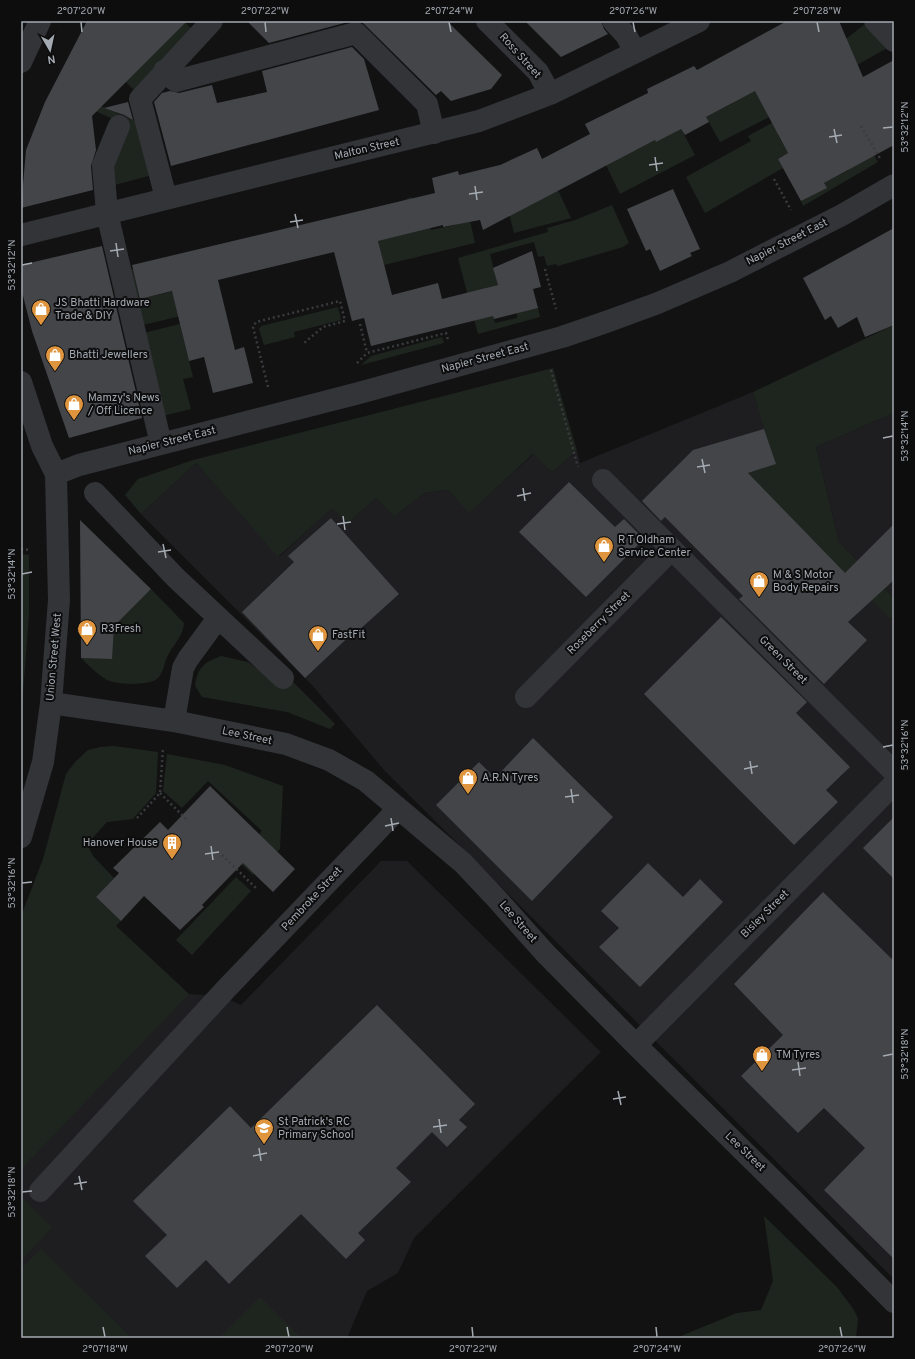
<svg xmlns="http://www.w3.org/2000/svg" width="915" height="1359" font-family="Overpass,sans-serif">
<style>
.built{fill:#1e1e20}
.green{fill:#1e251f}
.building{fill:#434548}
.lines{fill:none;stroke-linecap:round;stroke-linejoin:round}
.path{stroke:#393b3e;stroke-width:2.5;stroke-dasharray:2 3;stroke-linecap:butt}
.minor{stroke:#333438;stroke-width:22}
.ticks{fill:none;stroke:#a4aab2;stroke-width:1.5}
.labels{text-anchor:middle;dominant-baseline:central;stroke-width:4;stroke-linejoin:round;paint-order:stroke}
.street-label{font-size:11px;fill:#a4aab2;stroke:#0d0d0e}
.poi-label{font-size:11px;fill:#a4aab2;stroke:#0d0d0e;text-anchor:start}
.neatline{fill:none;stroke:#a4aab2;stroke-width:1.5}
.ticks-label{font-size:10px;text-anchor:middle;fill:#a4aab2}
</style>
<rect width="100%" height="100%" fill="#121213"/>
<path class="built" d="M753,392L776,464L786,512L890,619L894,615V1279L385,771L311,684L141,514L196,463L279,557L332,507L348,523L376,498L394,517L424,493L448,490L469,512L534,454L552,472L577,451L580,463Z
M894,413V598L839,542L816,447Z
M381,861H407L601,1052L414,1238L398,1273L367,1291L347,1338H21V916L116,926L189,994L220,996L241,1005Z"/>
<path class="green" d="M184,21L193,30L138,94L115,71Z
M865,24L889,47L839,75L846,39Z
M750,81L795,104L720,142L706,117L733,103L728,92Z
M835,88L878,162L803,206L801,201L826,188L824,183L849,170L826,126L821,111L778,135L788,153L778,159L783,168L705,213L686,177L751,141L748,136Z
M96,104L136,121L152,175L111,186L108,164L126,125L93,110Z
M681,129L695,155L620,194L606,165L627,140Z
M558,190L571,218L514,233L508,209Z
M411,197L426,212L431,230L455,225L469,216L475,243L384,265L378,241L402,201Z
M612,205L629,243L623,247L558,266L556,264L547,266L544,256L538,257L534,242L490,254L498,285L486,288L495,323L517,318V313L538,308L540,317L478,334L458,258L548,232L547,228L575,220Z
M141,268L148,297L179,290L185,315L139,326L125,271Z
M338,307L341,320L294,332L295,337L264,345L259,329L261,326Z
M226,312L227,317L181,328L193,377L183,379L191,409L159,417L140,334Z
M894,325V413L816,447L839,542L894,598V615L890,619L746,474L775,464L753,392Z
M442,337L444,343L361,365L371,356Z
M553,368L577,451L552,472L533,454L469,513L448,490L424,493L394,517L376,498L348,523L332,508L278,557L196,463L141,514L125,495L138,479L193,460Z
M21,554L29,555V615L21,719Z
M151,589L184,623C183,636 174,644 168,655C164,662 164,672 158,678C150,686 117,685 107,680C97,674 89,666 81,658L113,636L115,617L120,619Z
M221,656L248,662L283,688L292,681L335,724L330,729L287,712L202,697L195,686C198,666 204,663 221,656Z
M114,746L158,752L156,793L133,819L107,822L87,844L93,856L114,878L96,897L121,921L116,926L189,994L21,1169V916L43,859L66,774L76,761L88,750L101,747Z
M167,754L225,765L283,786L280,849L253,875L236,859L262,831L208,781L182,808L163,791Z
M236,877L251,891L192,955L176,940Z
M21,1197L52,1227L21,1261Z
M764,1216L837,1287L854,1310L858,1319L856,1338H680L683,1335L737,1313L761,1310L773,1281Z
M41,1249L132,1338H21V1269Z
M260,1297L301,1338H219Z"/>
<path class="building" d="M87,21H187L92,116L96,150L91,166L93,190L21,208L26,150L45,102Z
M247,21H352L269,43Z
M361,21H447L502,75L491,89L451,101L441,91L436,95Z
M525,21H601L604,29L608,34L561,57Z
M787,21H839L863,77L894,60V145L824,183L827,188L801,201L778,159L788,153L755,91L706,117L709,122L685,135L681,129L656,142L655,140L483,230L480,220L443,227V225L378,241L392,295L438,283L442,299L498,285L493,268L532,251L541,287L533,289L538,308L494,319L493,316L371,346L364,318L352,321L334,252L218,280L235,350L244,347L253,383L213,393L204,357L189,361L172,291L140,299L132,265L435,193L432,178L458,171L459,175L500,165L537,148L542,159L590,134L585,124L648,93L647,89L694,66L697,70Z
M352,47L364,59L379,110L171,166L154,102L162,93L170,91L179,93L212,85L217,103L267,92L262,71Z
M128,102L133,120L124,115L104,108Z
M673,189L700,249L690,253L692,256L660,271L650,249L646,251L627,209Z
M894,228V325L865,337L857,317L838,328L831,316L825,320L803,278Z
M102,246L142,418L69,438L32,331L21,288V265Z
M764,429L776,464L748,473L845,573L894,524V580L848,622L867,640L824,684L739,599L743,596L665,517L661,521L642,501L693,450Z
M569,482L615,527L624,519L644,539L586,597L519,532Z
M331,518L399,594L357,632L356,630L305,678L242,612L294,562L288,556Z
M80,520L151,589L114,626L112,659L81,658Z
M721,617L807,702L796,713L850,767L826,790L838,802L794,845L644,694Z
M533,738L613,817L532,901L436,805L479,762L495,778Z
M210,786L295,869L273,892L243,863L202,905L204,907L180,930L144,896L121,921L96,897L119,873L113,868L160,822L168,830Z
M894,817V879L863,848Z
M648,863L683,897L700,879L723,902L640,987L599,947L619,928L601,911Z
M823,892L894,961V1259L824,1190L865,1148L824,1108L798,1133L741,1076L783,1035L734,984Z
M377,1005L475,1104L459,1120L467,1127L447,1147L432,1132L396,1168L411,1182L358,1233L365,1240L346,1259L301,1214L229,1284L206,1260L177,1288L145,1256L167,1235L133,1201L230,1106L251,1128Z"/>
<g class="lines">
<path class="path" d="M861,126L881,160
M774,179L791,210
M545,269L556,309
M360,324L367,353
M357,363L367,353L446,333L448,340
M551,370L578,467
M268,387L253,327L256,322L340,301L345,321L323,327L304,343
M21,549L30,550
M160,793L188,821
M137,818L160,793L163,748
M222,855L256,888"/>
<path class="minor" d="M487,21L538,72L550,94
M613,21L626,35L635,52
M875,21L894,41
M21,62L40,21
M164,71L176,81L356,33L427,104L434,133
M119,126L103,165L107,213L161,444
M166,198L140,99L212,21
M21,235L479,121L550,94L699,21
M21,382L42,446L56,474L59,600L51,703L43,762L21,837
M56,474L79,465L359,393L562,337L606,322L658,303L730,272L842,215L894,185
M603,480L894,772
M95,493L176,578L283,678
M526,697L672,549
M51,703L174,721L286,744L329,760L366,781L463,863L496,898L545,953L636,1045L792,1199L894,1302
M174,721L183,668L188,659L218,618
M636,1045L894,784
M40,1191L226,989L398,809"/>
</g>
<path class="ticks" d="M81,22L82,32M265,22L266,32M449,22L451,32M633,22L635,32M817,22L819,32M883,128L893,127M834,129L837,143M829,137L842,135M655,157L657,171M649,165L663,163M475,186L477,200M469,194L483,192M295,214L298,228M290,222L303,220M116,243L118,257M110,251L124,249M22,265L32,263M883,438L893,436M702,459L705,473M697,467L710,465M523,488L525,501M517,496L531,493M343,516L345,530M337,524L351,522M163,544L166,558M158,552L171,550M22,574L32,572M883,747L893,745M750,761L752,774M744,769L758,766M571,789L573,803M565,797L579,795M391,818L393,831M385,826L399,823M211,846L213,860M205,854L219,852M22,883L32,882M883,1056L893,1054M798,1062L800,1076M792,1070L806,1068M618,1091L621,1105M613,1099L626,1097M439,1119L441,1133M433,1127L447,1125M259,1148L261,1161M253,1156L267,1153M79,1176L82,1190M74,1184L87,1182M22,1192L32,1191M103,1327L105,1337M287,1327L289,1337M472,1327L473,1337M656,1327L657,1337M840,1327L842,1337"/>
<defs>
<symbol id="shop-pin" viewBox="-11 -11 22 30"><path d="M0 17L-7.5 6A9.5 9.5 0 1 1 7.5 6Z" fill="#df953e" stroke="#0d0d0e"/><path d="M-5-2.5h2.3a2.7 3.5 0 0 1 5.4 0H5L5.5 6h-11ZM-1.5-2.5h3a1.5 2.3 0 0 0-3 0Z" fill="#fff"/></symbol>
<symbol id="building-pin" viewBox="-11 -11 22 30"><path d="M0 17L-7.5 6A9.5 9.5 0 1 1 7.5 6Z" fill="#df953e" stroke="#0d0d0e"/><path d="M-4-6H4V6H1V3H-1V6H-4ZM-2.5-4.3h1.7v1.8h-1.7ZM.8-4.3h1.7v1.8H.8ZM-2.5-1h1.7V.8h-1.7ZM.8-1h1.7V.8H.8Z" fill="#fff"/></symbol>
<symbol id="school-pin" viewBox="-11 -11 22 30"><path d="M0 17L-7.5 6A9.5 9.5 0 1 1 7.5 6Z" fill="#df953e" stroke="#0d0d0e"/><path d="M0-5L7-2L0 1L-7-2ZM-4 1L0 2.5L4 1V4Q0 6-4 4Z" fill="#fff"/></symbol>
</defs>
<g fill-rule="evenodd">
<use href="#shop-pin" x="30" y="298" width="22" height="30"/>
<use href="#shop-pin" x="44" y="344" width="22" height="30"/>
<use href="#shop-pin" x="63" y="393" width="22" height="30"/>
<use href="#shop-pin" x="593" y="535" width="22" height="30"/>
<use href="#shop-pin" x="748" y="570" width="22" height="30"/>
<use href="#shop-pin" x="76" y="618" width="22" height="30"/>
<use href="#shop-pin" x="307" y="624" width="22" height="30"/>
<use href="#shop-pin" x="457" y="767" width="22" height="30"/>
<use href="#building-pin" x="161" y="832" width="22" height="30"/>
<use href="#shop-pin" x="751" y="1044" width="22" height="30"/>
<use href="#school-pin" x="253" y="1117" width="22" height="30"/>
</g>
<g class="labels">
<g class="street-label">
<text transform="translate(520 56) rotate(48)">Ross Street</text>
<text transform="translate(367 149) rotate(-13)">Malton Street</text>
<text transform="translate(787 242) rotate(-27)">Napier Street East</text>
<text transform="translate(485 358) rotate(-15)">Napier Street East</text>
<text transform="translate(172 441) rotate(-14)">Napier Street East</text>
<text transform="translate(599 623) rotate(-45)">Roseberry Street</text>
<text transform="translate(54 657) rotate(-85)">Union Street West</text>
<text transform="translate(783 660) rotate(45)">Green Street</text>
<text transform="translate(247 736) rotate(12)">Lee Street</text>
<text transform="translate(312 899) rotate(-47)">Pembroke Street</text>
<text transform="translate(765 914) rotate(-45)">Bisley Street</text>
<text transform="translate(518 922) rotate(49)">Lee Street</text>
<text transform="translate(745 1152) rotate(44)">Lee Street</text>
</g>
<g class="poi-label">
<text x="55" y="303">JS Bhatti Hardware<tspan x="55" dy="13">Trade &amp; DIY</tspan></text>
<text x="69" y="355">Bhatti Jewellers</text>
<text x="88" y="398">Mamzy's News<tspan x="88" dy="13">/ Off Licence</tspan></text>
<text x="618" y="540">R T Oldham<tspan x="618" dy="13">Service Center</tspan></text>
<text x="773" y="575">M &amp; S Motor<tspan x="773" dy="13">Body Repairs</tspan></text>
<text x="101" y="629">R3Fresh</text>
<text x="332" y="635">FastFit</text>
<text x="482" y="778">A.R.N Tyres</text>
<text x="158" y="843" text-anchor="end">Hanover House</text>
<text x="776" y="1055">TM Tyres</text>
<text x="278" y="1122">St Patrick's RC<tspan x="278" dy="13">Primary School</tspan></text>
</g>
</g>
<rect width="915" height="1359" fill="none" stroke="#0d0d0e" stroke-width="44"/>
<g transform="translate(50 50) rotate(171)" stroke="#0d0d0e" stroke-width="3" paint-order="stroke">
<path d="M0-3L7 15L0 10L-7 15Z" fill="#a4aab2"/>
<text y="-6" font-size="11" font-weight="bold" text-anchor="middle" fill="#a4aab2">N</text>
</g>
<rect x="22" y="22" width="871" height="1315" class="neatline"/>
<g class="ticks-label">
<text x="81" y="14">2°07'20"W</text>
<text x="265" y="14">2°07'22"W</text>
<text x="449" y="14">2°07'24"W</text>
<text x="633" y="14">2°07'26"W</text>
<text x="817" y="14">2°07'28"W</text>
<text transform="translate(904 127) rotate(-90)" y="4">53°32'12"N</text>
<text transform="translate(11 265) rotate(-90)" y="4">53°32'12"N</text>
<text transform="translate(904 436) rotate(-90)" y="4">53°32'14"N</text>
<text transform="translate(11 574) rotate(-90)" y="4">53°32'14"N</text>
<text transform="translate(904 745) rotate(-90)" y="4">53°32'16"N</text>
<text transform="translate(11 883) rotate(-90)" y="4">53°32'16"N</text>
<text transform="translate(904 1054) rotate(-90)" y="4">53°32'18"N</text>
<text transform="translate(11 1192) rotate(-90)" y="4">53°32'18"N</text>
<text x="105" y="1352">2°07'18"W</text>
<text x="289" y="1352">2°07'20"W</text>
<text x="473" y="1352">2°07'22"W</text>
<text x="657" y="1352">2°07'24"W</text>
<text x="842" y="1352">2°07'26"W</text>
</g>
</svg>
